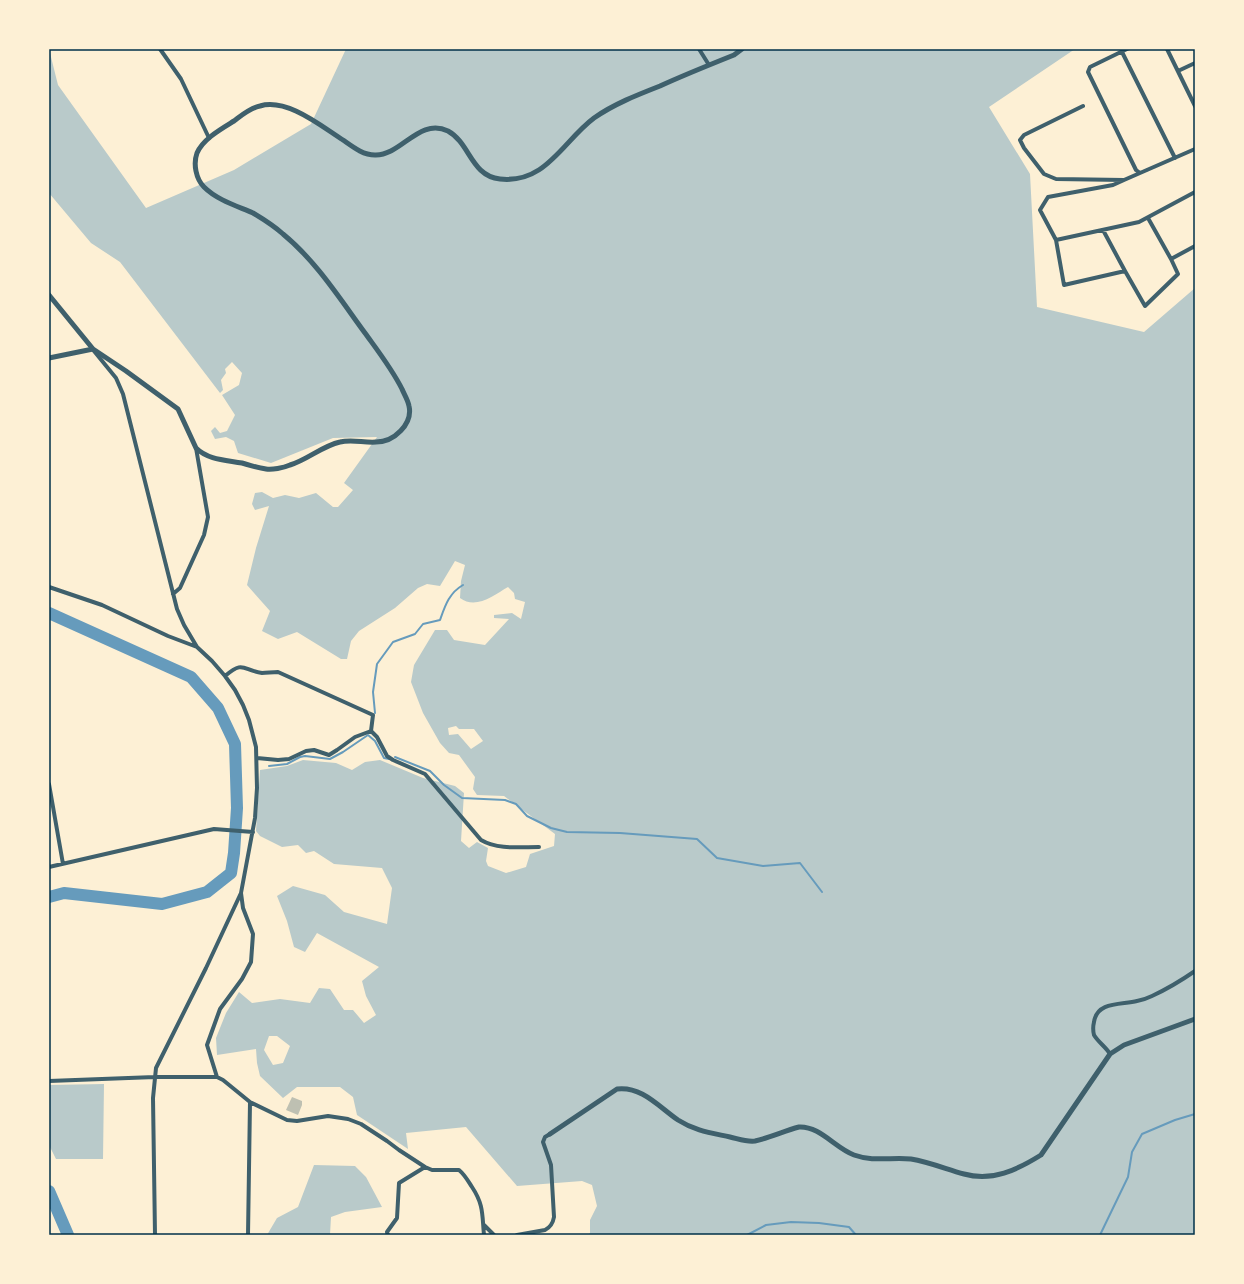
<svg xmlns="http://www.w3.org/2000/svg" width="1244" height="1284" font-family="Quicksand,sans-serif">
<style>
.green{fill:#b9caca;fill-rule:evenodd}
.lines{fill:none;stroke-linecap:round;stroke-linejoin:round}
.stream{stroke:#669bbc;stroke-width:2}
.river{stroke:#669bbc;stroke-width:12}
.building{fill:#bec0b2}
.minor{stroke:#3f606c;stroke-width:4}
.tertiary{stroke:#3f606c;stroke-width:5}
.neatline{fill:none;stroke:#003049;stroke-width:1.5}
</style>
<rect width="100%" height="100%" fill="#fdf0d5"/>
<path class="green" d="M49,49L58,85L146,208L234,170L311,124L346,49H1075L989,107L1030,174L1037,307L1144,332L1195,288V1235H588L590,1233V1220L597,1206L592,1185L582,1181L517,1186L466,1127L406,1133L408,1149L357,1115L353,1097L340,1087H297L283,1098L260,1076L257,1063L256,1049L217,1055L216,1038L226,1013L239,992L252,1003L280,999L310,1003L319,988L330,989L344,1010H353L364,1023L376,1015L366,996L362,981L379,967L317,933L305,952L294,947L287,921L277,896L293,886L325,895L344,912L387,924L392,888L382,868L334,864L314,851L306,853L298,845L282,847L260,836L256,831L260,770L287,766L303,760L336,763L352,770L365,762L380,760L423,778L455,786L464,793L461,841L469,848L477,842L488,848L486,861L488,866L506,873L526,867L530,854L554,846L555,834L504,796L477,795L473,789L475,777L459,755L449,753L440,743L423,713L411,682L414,665L435,630H447L454,640L485,645L509,619L494,618V615L512,613L521,619L525,602L515,599L514,593L508,587C494,595 476,610 460,598L461,581L465,565L455,561L440,586L427,584L418,588L395,608L359,631L351,641L347,659H341L297,632L278,639L262,631L270,611L247,585L256,548L269,506L255,510L252,504L255,493L262,492L273,498L285,495L299,498L316,493L333,507H338L353,490L344,483L377,437L333,438L271,463L238,453L234,441L226,437L215,439L211,431L215,427L220,433L227,431L235,415L222,395L239,385L242,373L232,362L225,369L226,373L221,380L223,390L220,393L120,262L91,243L49,193ZM456,726L459,729H474L483,741L471,749L458,734L449,735L448,728ZM269,1036H277L290,1046L283,1063L273,1065L264,1050Z
M104,1084L103,1159H56L49,1145V1085Z
M314,1165L355,1166L366,1177L382,1207L345,1212L331,1217L330,1235H267L277,1218L298,1207Z"/>
<g class="lines">
<path class="stream" d="M375,713L373,692L377,664L393,642L415,634L423,624L440,620C445,606 449,593 463,585
M395,757L430,771L444,785L462,798L505,800L516,804L527,816L551,828L567,832L620,833L697,839L717,858L763,866L800,863L822,892
M269,766L287,764L300,757L305,756L330,759L343,752L368,735L375,741L384,758L389,759
M747,1235L766,1225L791,1222L819,1223L849,1227L856,1235
M1100,1235L1128,1177L1132,1152L1142,1134L1175,1120L1195,1114"/>
<path class="river" d="M49,613L191,677L218,708L235,744L237,808L234,853L231,873L207,892L162,904L64,893L49,897
M49,1191L68,1235"/>
</g>
<path class="building" d="M292,1097L302,1101V1105L298,1115L286,1110Z"/>
<g class="lines">
<path class="minor" d="M160,49L181,79L209,138
M699,49L709,65
M1127,49L1090,67L1088,72L1136,170L1140,173L1195,149
M1167,49L1195,106
M1122,52L1175,158
M1178,71L1195,63
M1083,106L1024,135L1020,140L1024,148L1044,174L1056,179L1124,180L1140,173
M1124,180L1113,185L1048,197L1040,210L1056,240L1064,285L1125,271L1145,306L1178,274L1171,259L1195,246
M1148,218L1171,259
M1103,230L1125,271
M1056,240L1139,222L1195,192
M94,351L116,378L123,394L177,609L184,625L197,647L212,661L225,676L235,690L243,705L249,720L256,747L257,788L255,818L241,893L206,968L156,1068L153,1098L155,1235
M49,587L102,605L168,636L197,647
M173,594L180,588L204,535L208,517L196,448
M225,676C244,660 242,670 262,673C267,673 272,672 278,672L373,715L371,731L377,737L387,756L393,760L425,774L481,840C498,850 520,847 539,847
M257,758L278,760L289,759L306,751L314,750L329,755L337,750L355,737L371,731
M49,784L63,864
M49,867L214,829L253,832
M1110,1054C1106,1047 1098,1042 1094,1035C1093,1031 1093,1026 1094,1022C1097,1001 1122,1005 1137,1001C1142,1000 1148,998 1152,996C1167,989 1182,980 1195,971
M217,1077L207,1045L220,1009L242,979L251,962L253,934L243,908L241,893
M49,1081L155,1077H217L223,1080L250,1102L287,1120L297,1121L328,1116L348,1119L361,1124L387,1141L399,1150L425,1167L432,1170H459C465,1175 468,1181 472,1187C484,1205 482,1215 484,1235
M484,1225L494,1235
M248,1235L250,1102
M388,1235L387,1232L397,1218L399,1183L425,1167
M517,1235L545,1230C551,1227 553,1223 554,1217L551,1165L543,1142L545,1137L550,1134"/>
<path class="tertiary" d="M49,295L93,349L126,371L178,409L196,448C208,460 226,460 242,463C249,465 258,468 266,469C272,470 283,468 290,465C307,460 322,446 340,442C352,439 364,443 376,442C394,442 413,424 409,406C408,400 404,394 402,389C392,369 378,351 365,333C340,299 316,261 283,234C274,226 263,219 253,213C237,206 217,200 204,187C196,179 193,164 197,153C203,139 221,129 234,121C242,115 250,108 260,106C287,98 321,126 343,140C353,147 363,155 375,155C401,156 419,117 448,131C470,143 471,176 500,179C546,184 563,141 594,118C614,104 637,95 660,86C684,75 709,65 734,55L742,49
M49,358L93,349
M550,1134L617,1089C642,1086 659,1107 678,1120C695,1131 712,1133 730,1137C739,1139 746,1142 755,1141C769,1138 784,1131 799,1127C820,1126 835,1148 854,1155C873,1162 892,1157 911,1159C929,1162 946,1169 964,1174C992,1182 1017,1170 1041,1155L1110,1054L1124,1045L1195,1019"/>
</g>
<rect width="1244" height="1284" fill="none" stroke="#fdf0d5" stroke-width="100"/>
<rect x="50" y="50" width="1144" height="1184" class="neatline"/>
</svg>
